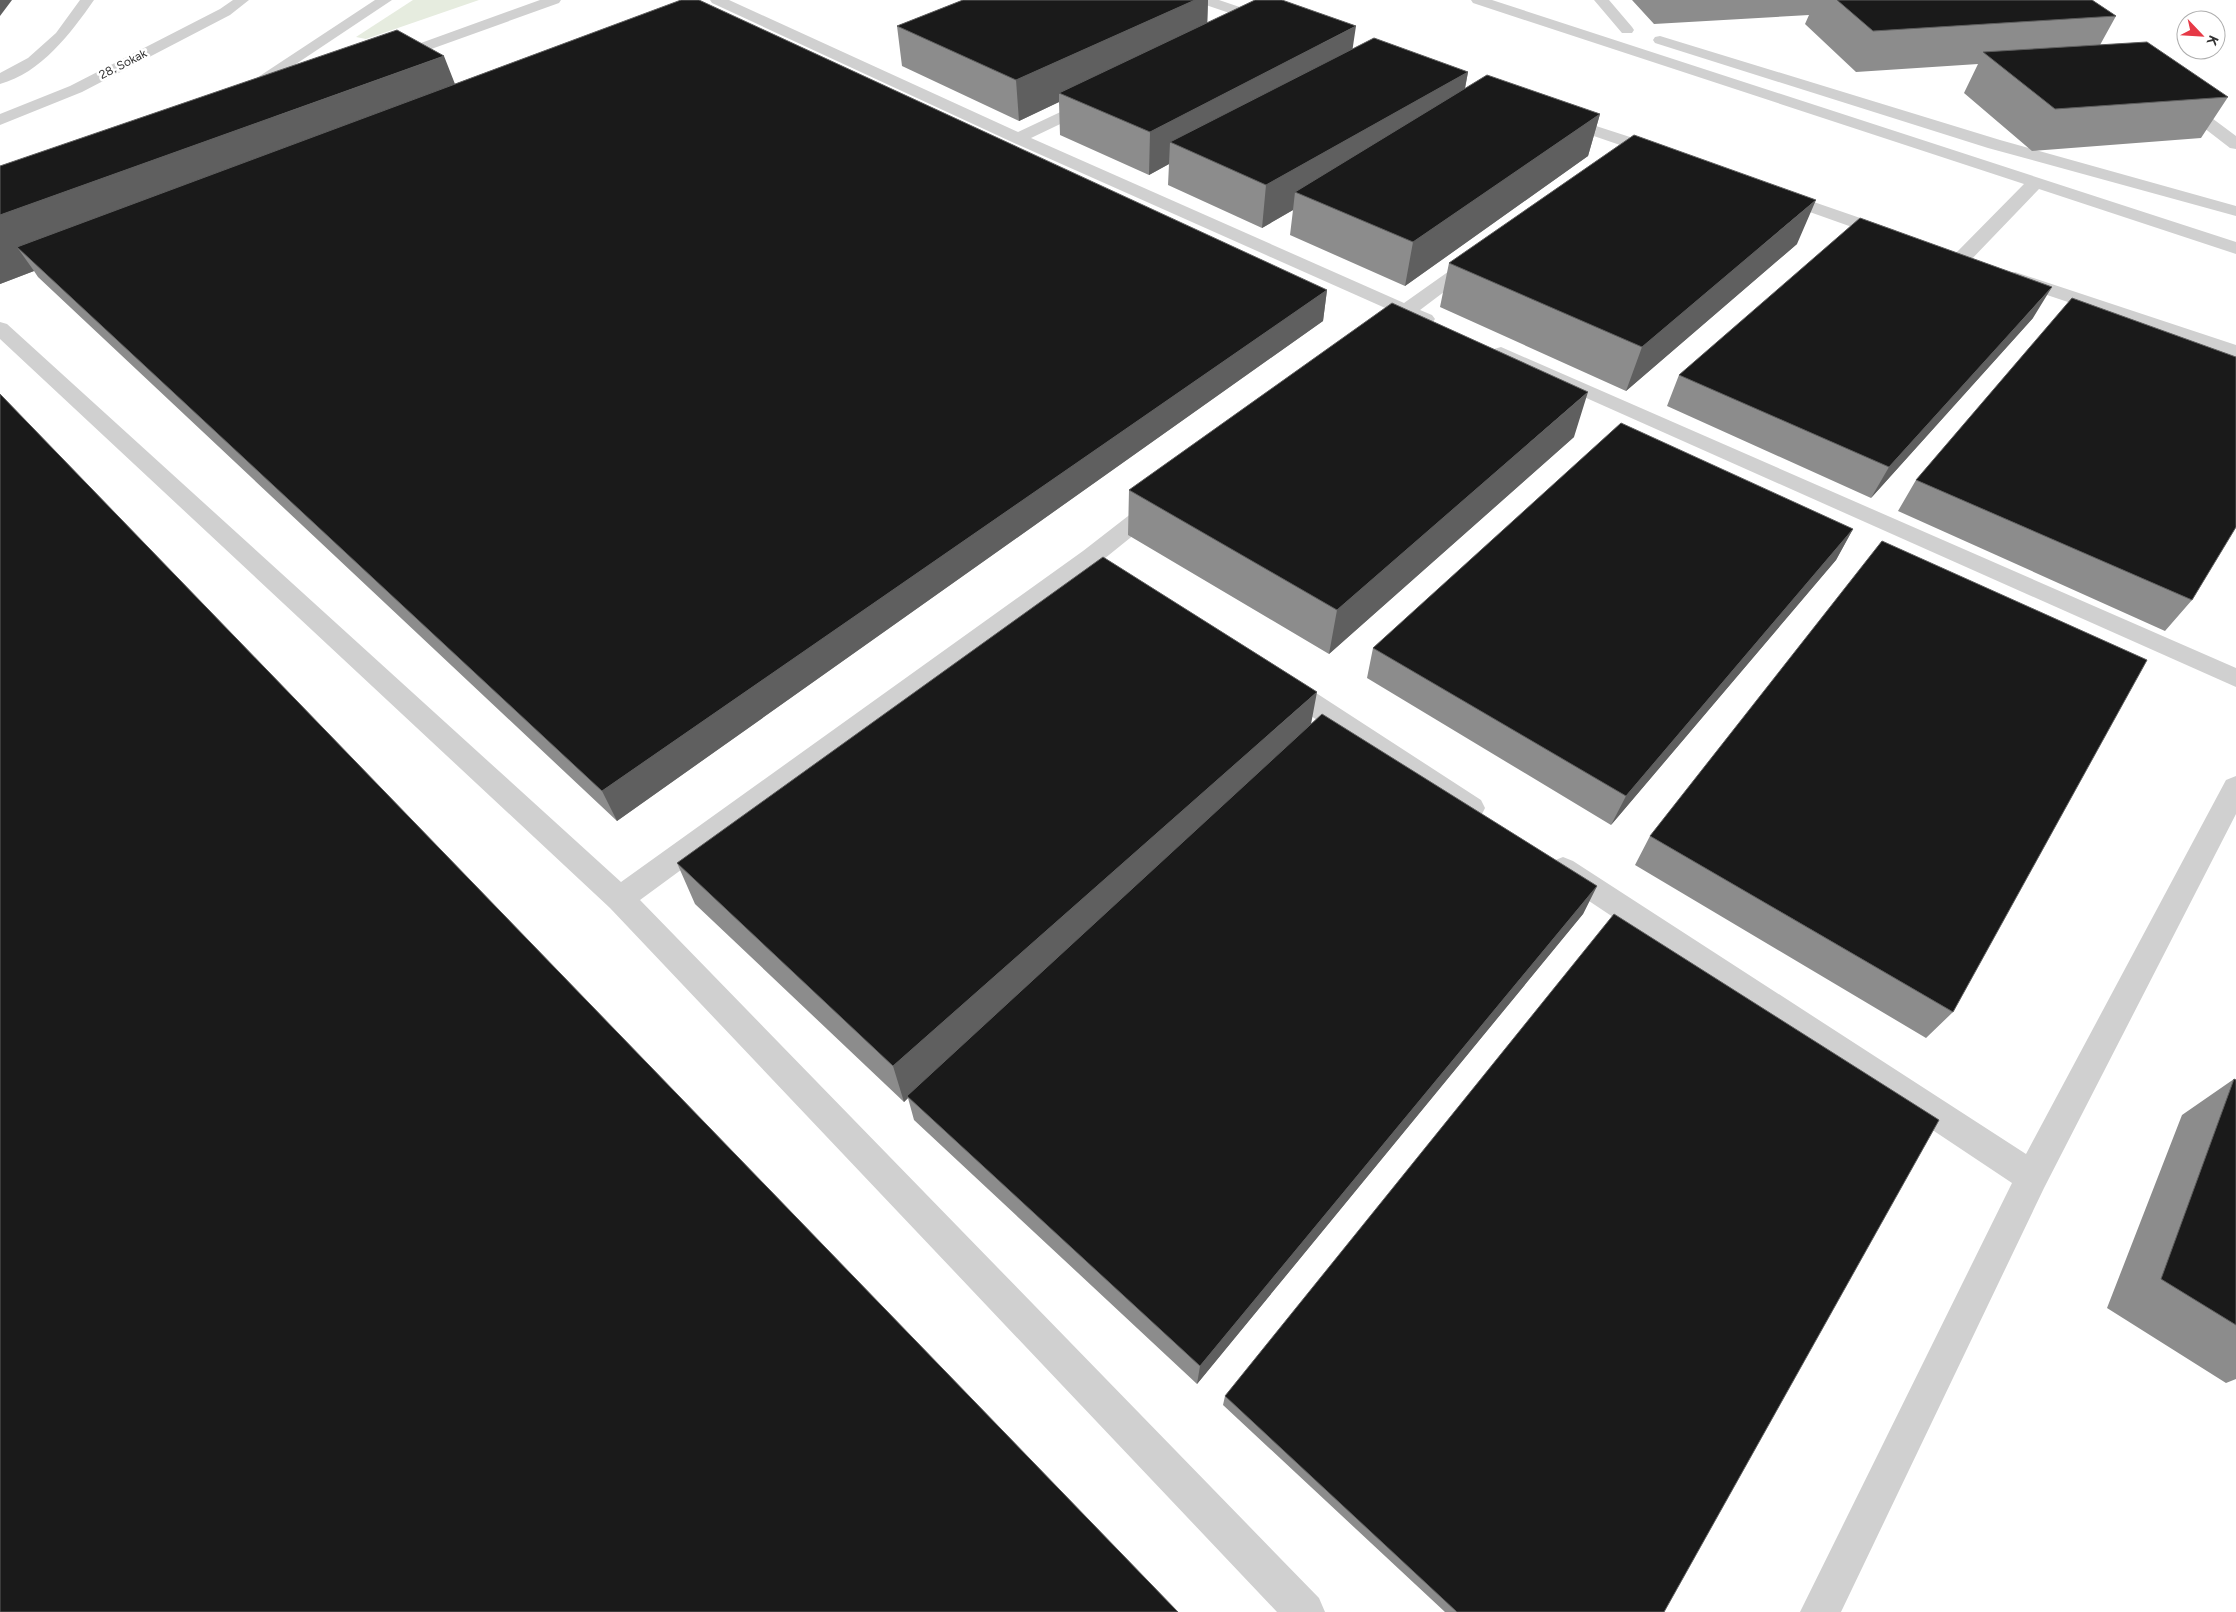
<svg xmlns="http://www.w3.org/2000/svg" width="2236" height="1612" font-family="Figtree,sans-serif">
<style>
.green{fill:#e6ecdf}
.lines{fill:none;stroke-linecap:round;stroke-linejoin:round}
.minor{fill:#d0d0d0;fill-rule:evenodd}
.wall{fill:#8c8c8c}
.shaded-wall{fill:#5f5f5f}
.building{fill:#1a1a1a;stroke:#5f5f5f}
.labels{text-anchor:middle;dominant-baseline:central;stroke-width:5;stroke-linejoin:round;paint-order:stroke}
.far-street-label{font-size:12px;fill:#333;stroke:#fff}
</style>
<rect width="100%" height="100%" fill="#fff"/>
<path class="green" d="M413,0H479L366,39L356,37Z"/>
<g class="lines">
<path class="minor" d="M80,0H94C71,33 41,73 0,84V73L28,58L56,33Z
M233,0H249L230,15L82,92L0,125V114L70,86L220,9Z
M375,0H392L248,96H236L234,93Z
M540,0H561L559,3L395,62H385L382,59L385,56Z
M710,0H729L1018,132L1088,99H1100L1102,102L1100,105L1031,138L1404,303L1469,257L1476,255L1483,257L1485,261L1420,310L1432,315L1435,319L1432,323L1425,325L1408,318L1394,325L1387,323L1384,319L1392,311L1012,142L712,3Z
M1198,0H1219L1275,19L1277,22L1270,26L1265,25L1200,3Z
M1471,0H1492L2236,242V254L2039,189L1967,264L1960,266L1953,264L1951,260L1953,256L2024,184L1473,3Z
M1594,0H1609L1632,27L1634,30L1632,33H1622Z
M1660,36L2000,140L2236,206V216L1988,148L1655,43L1653,40L1655,37Z
M2179,96L2185,98L2236,136V149L2230,148L2173,104L2171,101L2173,98Z
M1559,114L1667,149L1669,153L1667,157H1655L1553,122L1551,119L1553,116Z
M1779,190L1895,230L1898,234L1895,238L1889,239L1883,238L1773,199L1770,195L1773,191Z
M2015,272L2236,345V358L2008,282L2006,278L2008,274Z
M0,322L7,324L621,882L1083,551L1150,499L1158,497L1166,499L1169,504L1166,509L1099,563L640,900L1319,1598L1325,1612H1277L610,908L0,339Z
M1501,347L2236,668V687L1494,357L1491,353L1494,349Z
M1284,676L1293,678L1481,800L1485,808L1481,816L1471,819L1461,816L1275,692L1271,685L1275,678Z
M2236,776V814L2044,1188L1841,1612H1800L2012,1183L1553,877L1549,869L1553,861L1563,857L1573,861L2026,1154L2226,780Z"/>
</g>
<path class="wall" d="M963,0H1208L1207,23L1353,49L1468,72L1465,89L1600,114L1588,156L1405,286L1290,235L1293,210L1262,228L1168,185L1169,164L1149,175L1060,135L1059,102L1019,121L902,66L897,26Z
M1632,0H2092L2116,16L2100,45L2228,97L2201,138L2032,151L1964,93L1978,64L1856,72L1805,24L1809,15L1654,24Z
M455,84L1327,290L1323,321L617,821L38,277L34,271L0,284V166Z
M1797,244L1626,391L1440,307L1449,263Z
M2033,318L1871,498L1667,406L1679,375Z
M1574,437L1329,654L1128,535L1129,490Z
M1916,480L2192,600L2165,631L1898,511Z
M1853,529L1836,560L1611,825L1367,678L1373,648Z
M1311,724L1597,886L1583,914L1197,1384L914,1120L908,1098L904,1102L695,904L677,863Z
M1650,836L1953,1012L1926,1038L1635,865Z
M2234,1079L2236,1080V1379L2226,1383L2107,1308L2182,1115Z
M1225,1396L1664,1612H1445L1223,1405Z"/>
<path class="shaded-wall" d="M0,0H12L0,16Z
M1195,0H1208L1207,33L1059,93V102L1019,121L1016,80Z
M1356,26L1350,66L1170,142L1169,164L1149,175L1150,132Z
M444,56L464,107L17,247L34,271L0,284V215Z
M1468,72L1460,113L1295,192L1293,210L1262,228L1266,185Z
M1600,114L1588,156L1405,286L1413,242Z
M1816,200L1797,244L1626,391L1642,347Z
M2052,287L2033,318L1871,498L1889,467Z
M1327,290L1323,321L617,821L602,791Z
M1588,392L1574,437L1329,654L1337,610Z
M1853,529L1836,560L1611,825L1626,796Z
M1317,692L1309,735L907,1096L908,1098L904,1102L893,1066Z
M1597,886L1583,914L1197,1384L1200,1366Z"/>
<path class="building" d="M681,0H699L1327,290L602,791L17,247Z
M963,0H1195L1016,80L897,26Z
M1255,0H1282L1356,26L1150,132L1059,93Z
M1837,0H2092L2116,16L1873,31Z
M397,30L444,56L0,215V166Z
M1374,38L1468,72L1266,185L1170,142Z
M2147,42L2228,97L2055,109L1983,52Z
M1487,75L1600,114L1413,242L1295,192Z
M1634,135L1816,200L1642,347L1449,263Z
M1860,218L2052,287L1889,467L1679,375Z
M2072,298L2236,357V527L2192,600L1916,480Z
M1392,303L1588,392L1337,610L1129,490Z
M0,394L1178,1612H0Z
M1621,423L1853,529L1626,796L1373,648Z
M1882,541L2147,660L1953,1012L1650,836Z
M1103,557L1317,692L893,1066L677,863Z
M1322,714L1597,886L1200,1366L907,1096Z
M1614,914L1939,1120L1664,1612H1457L1225,1396Z
M2234,1079L2236,1080V1325L2161,1279Z"/>
<g class="labels">
<g class="far-street-label">
<text transform="translate(123 64) rotate(-27)">28. Sokak</text>
</g>
</g>
<g transform="translate(2201 35) rotate(115)"><circle r="24" fill="#ffffff" stroke="#adadad"/>
<path d="M0-4L9 19L0 12L-9 19Z" fill="#e63946"/>
<text y="-8" font-size="14" font-weight="bold" text-anchor="middle" fill="#333333">K</text>
</g>
</svg>
